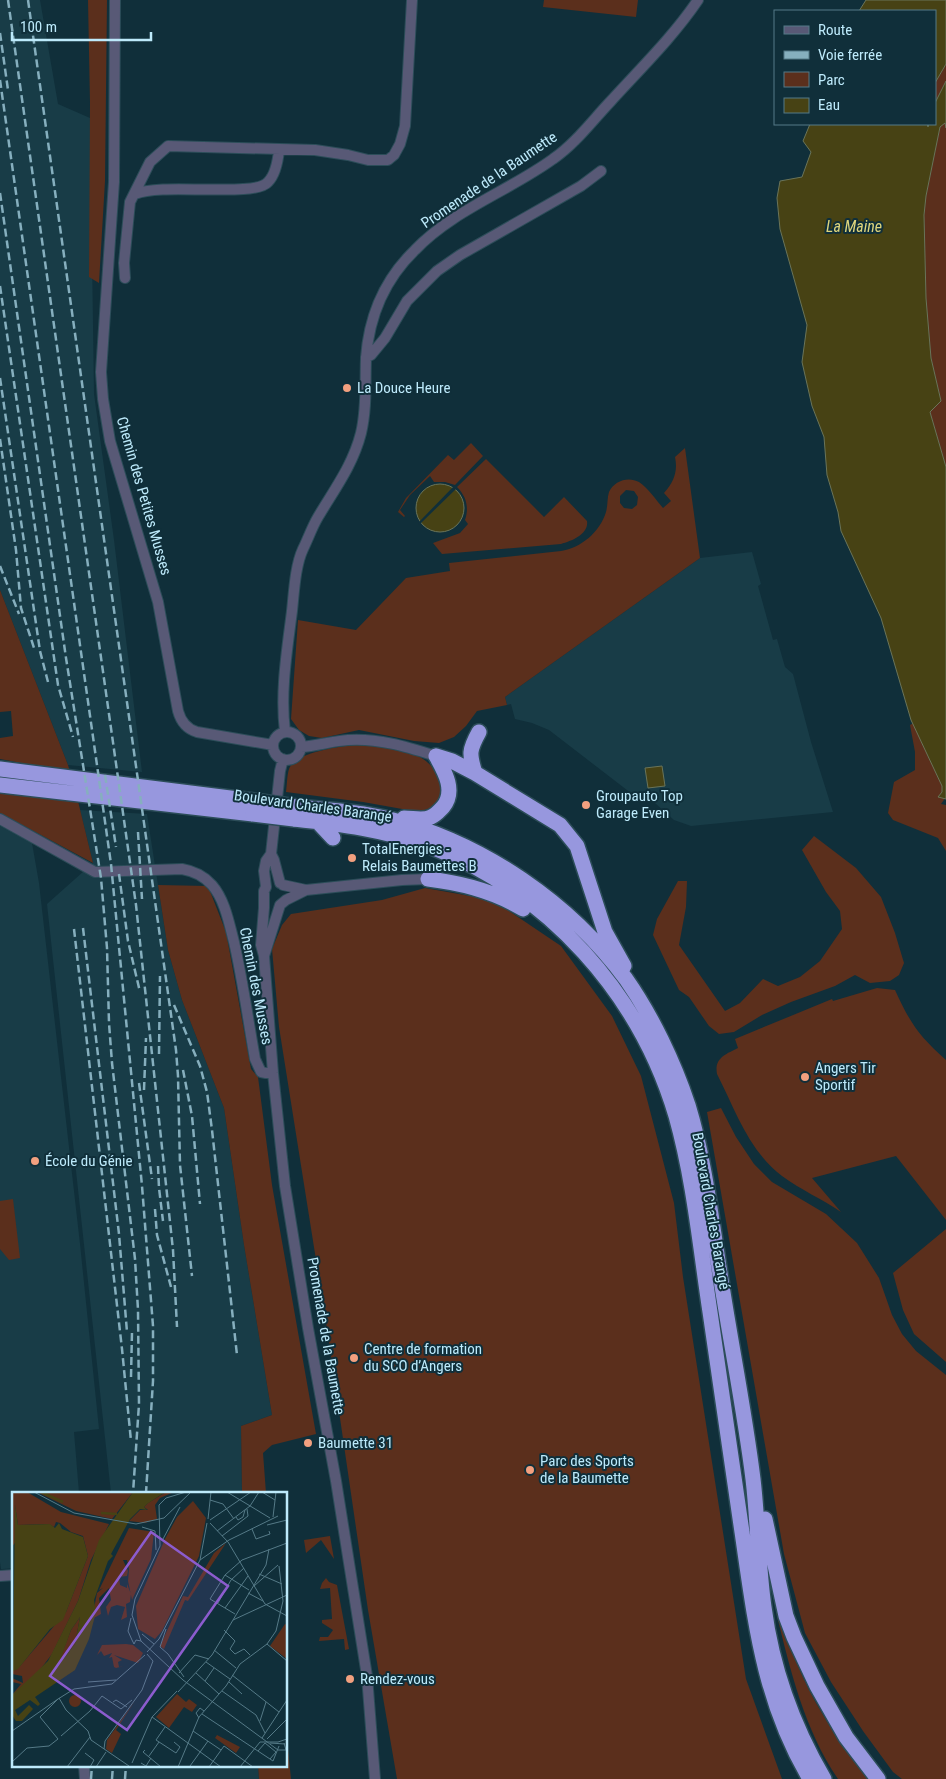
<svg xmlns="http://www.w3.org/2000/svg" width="946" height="1779" font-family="'Roboto Condensed',sans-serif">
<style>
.built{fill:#183c47}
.green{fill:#5b2f1c;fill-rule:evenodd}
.water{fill:#474214;stroke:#6a7459}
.pier{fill:#102f3a}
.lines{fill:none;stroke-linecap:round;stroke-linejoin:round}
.minor-casing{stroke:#2c4d59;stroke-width:12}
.highway-casing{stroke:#2c4d59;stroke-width:18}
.minor{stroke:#585976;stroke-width:10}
.highway{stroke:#9797de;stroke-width:15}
.rail{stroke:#86afbe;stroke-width:2.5;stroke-dasharray:8 4;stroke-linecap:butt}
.highway-bridge-casing{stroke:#2c4d59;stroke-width:18;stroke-linecap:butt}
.highway-bridge{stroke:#9797de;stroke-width:15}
.poi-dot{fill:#f2a07f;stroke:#102f3a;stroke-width:2}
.labels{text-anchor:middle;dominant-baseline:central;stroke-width:4;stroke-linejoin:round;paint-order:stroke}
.street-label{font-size:15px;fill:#bdeafb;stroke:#102f3a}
.poi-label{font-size:15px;fill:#bdeafb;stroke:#102f3a;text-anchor:start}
.water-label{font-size:16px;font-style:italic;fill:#dfd67d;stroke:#102f3a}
.inset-river{fill:none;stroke:#474214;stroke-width:2.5}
.inset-road{fill:none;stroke:#557a87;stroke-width:1}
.view{fill:#8c5cce;fill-opacity:0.15;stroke:#8c5cce;stroke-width:2.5}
.inset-edge{fill:none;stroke:#bdeafb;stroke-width:2.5}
</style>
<rect width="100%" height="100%" fill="#102f3a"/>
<path class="built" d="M0,0H40L58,104L90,118L94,394L114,540L142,772L68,765L0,590Z
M752,552L761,584L758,586L773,640L777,639L785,667L793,674L811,742L833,812L691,826L674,820L655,803L642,796L636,797L549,730L532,723L515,719L511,704L507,705L505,697L700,558Z
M80,810L147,814L168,950L182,1000L224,1108L244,1245L272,1415L241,1426L242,1493H111L47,904L93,863Z
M0,824L32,843L39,883L80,1244L99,1429L74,1432L79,1493H14V1568L3,1569H1L0,1562Z
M89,1765H258L259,1779H89Z"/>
<path class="green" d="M88,0H107L105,181L99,283L89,277L90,103Z
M544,0H638L636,17L543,7Z
M946,64V81L935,103V83Z
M945,122L946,128V467L930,412L941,401L931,358L926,298L924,215L926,196L940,127Z
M471,443L483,456L455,485L445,482H434L430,476L410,495L400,510L405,516L404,517L398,512L406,498L448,455L454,460Z
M685,448L700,558L505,697L507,705L477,711L466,726L454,737L439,743L414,741L359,730L322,738L309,736L299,730L291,719L298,620L356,630L406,578L450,571L449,563L561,551C581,548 600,532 606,512C608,505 607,498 609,492C614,481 628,476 639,482C648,488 656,500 663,508L671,501L664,493C674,482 678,471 675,457ZM626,490L634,491L638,497L637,505L632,509L624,508L620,503V496Z
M486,459L544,517L564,497L587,521C589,534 572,541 561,544L442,554L433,543L460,533L468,524L465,520C469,508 467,497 457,487Z
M0,590L68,765L70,772L0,759V738L13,736L11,711L0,712Z
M928,715L946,797L941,804L946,805V851L938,838L893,820L888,813L894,782L915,770V752L910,725Z
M361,744C388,746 420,748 436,772C440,778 441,785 443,791L436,806L419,812L363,802L286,792C287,785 287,775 289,769C296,751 344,746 361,744Z
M0,791L63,801H78L93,863L0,813Z
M814,836L856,868L881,897L895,933L904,963L899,975L890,981L870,983L855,975L835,986L791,1002L762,1015L734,1032L719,1034L709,1026L689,997L679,990L653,935L657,919L678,881H687L686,907L679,945L725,1011L740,1003L763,979L778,986L800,977L820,961L842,929L840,911L826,892L802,850Z
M158,885L208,886L226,932L251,1069L258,1077L272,1185L316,1434L272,1445L263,1453L266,1493H242L241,1426L272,1415L244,1245L224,1108L182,1000L168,950Z
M425,888L493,900L561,946L612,1016L641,1076L674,1203L683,1277L746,1679L782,1779H397L368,1610L327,1329L279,1027L272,949L282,925L291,914L382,900Z
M877,988L895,990C910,1023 919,1036 946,1060V1220L896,1156L812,1178L841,1212C822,1199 801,1190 782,1176C748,1150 736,1111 717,1074C714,1058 726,1054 738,1048L735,1039L832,999L833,1001Z
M721,1108L736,1137L754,1164L772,1182L826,1214L857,1243L879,1278L892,1315L902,1334L916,1351L946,1375V1779H902L893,1772L863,1731L831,1682L805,1633L784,1554L707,1112Z
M13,1199L20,1258L9,1260L0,1249V1201Z
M946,1229V1362L914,1334L903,1310L893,1273Z
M330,1536L334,1559L321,1540L306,1553L304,1540Z
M326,1578L329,1582L337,1585L349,1649L345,1650L344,1639L319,1641L320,1637H328L333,1630L322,1623V1620L332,1619L330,1588L320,1589L322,1583Z
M776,1612C790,1646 803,1682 822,1713C835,1736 852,1758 869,1779H838C804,1729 790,1669 776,1612Z
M286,1729L291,1779H259L258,1765H286Z"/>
<path class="water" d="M866,0H946V64L935,83V11H859Z
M946,81V128L945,123L940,127L926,196L924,215L926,298L931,358L941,401L930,412L946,467V799L938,797L942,792V786L911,720L881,618L841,531L838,512L827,475L824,437L812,406L802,362L807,325L780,229L777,198L780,181L802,177L811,152L803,141L810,124H927L928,127L929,124H935V103Z
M416 508a24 24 0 1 1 48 0a24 24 0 1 1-48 0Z
M662,766L665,786L648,788L645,768Z"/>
<path class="pier" d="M454,486L457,488L419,525L418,523Z"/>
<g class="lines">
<defs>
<path id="minor" d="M115,0L114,182L101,372L103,399L110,441L158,602L178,711C181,722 187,729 197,732L273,745
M135,194C162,182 255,198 268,182C276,174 278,160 279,150
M125,278L124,263L130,202L150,162L168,146L315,150L348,155L368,160H388L394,155L400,144L405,126L412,0
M366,357L371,355L385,338L407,301L437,271L460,255L581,186L601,171
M273 746a14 14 0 1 1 28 0a14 14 0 1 1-28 0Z
M285,732C280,692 287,651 292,611C294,593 295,566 303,549C308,539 312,527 318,517C334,490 353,465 361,433C367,408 365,383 366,358C369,316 385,279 415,250C453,210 509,191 553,159C575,144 592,121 610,102C640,69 673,37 698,0
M301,747C317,746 332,741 348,740C379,738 407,747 436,756
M283,759L280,771L271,854L266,861L264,871L266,887L264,891V908L261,945L264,956L273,1073L285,1186L308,1328L336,1481L367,1676L375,1779
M0,819L95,872L182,869C194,871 204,876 212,885C225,900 229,923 234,942C243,981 248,1020 255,1059L261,1072L266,1073H273
M271,854L274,860L280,883
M283,885L306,890L402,880L428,879
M264,956L280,905L286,900L306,890
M0,1576L14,1575
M84,1765L85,1779"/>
<path id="highway" d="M436,756L452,761L475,773L560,825L577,846L605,932L624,966
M0,769L254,801
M475,773C469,754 469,750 479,732
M0,785L253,814
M296,807C328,810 361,812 393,820C484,844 570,903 626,979C652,1016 674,1063 688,1105C706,1164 712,1226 722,1286C732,1350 745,1414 753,1479C758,1521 758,1565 764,1607C772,1668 793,1726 824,1779
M404,818C413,818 424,821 431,817C436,815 440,810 443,807C456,791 445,772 436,756
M294,819C340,824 386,830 429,846C549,892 640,994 676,1116C694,1180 700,1246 710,1312C720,1385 731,1458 742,1532C755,1620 763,1700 810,1779
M318,822L333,838
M428,879C462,883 494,891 523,909
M765,1519L786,1616L794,1637L817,1686L846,1737L878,1779"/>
</defs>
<use href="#minor" class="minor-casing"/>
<use href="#highway" class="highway-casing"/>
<use href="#minor" class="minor"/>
<use href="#highway" class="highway"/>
<path class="rail" d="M8,0L136,905L173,1250L177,1327
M28,0L176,1050L178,1076L180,1165L192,1276
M0,33L8,90
M0,80L111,864L142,1186L153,1326V1381L146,1493
M0,193L66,658L101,878L107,948L109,1023L112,1063L135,1259L138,1310L139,1404L133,1493
M0,286L58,685L73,737
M0,378L40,651L48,682
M0,439L16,550L21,608L35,651
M0,566L19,614
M105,775L116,847
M138,832L142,899
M119,874L128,941L140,992
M83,928L119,1234L127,1332
M74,929L122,1349L131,1441
M174,1005L200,1066L207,1092L212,1130L237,1355
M159,1054L160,976
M183,1070L192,1116L200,1204
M139,1083L152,1179
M144,1090L146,1038
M158,1166L159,1188L163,1221
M155,1209L157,1235L171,1287
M131,1377L132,1332
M91,1779L92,1765
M112,1779L113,1765
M125,1779L126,1765"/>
<defs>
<path id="highway-bridge" d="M254,801L296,807
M253,814L294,819"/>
</defs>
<use href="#highway-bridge" class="highway-bridge-casing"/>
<use href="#highway-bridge" class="highway-bridge"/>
</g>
<g class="poi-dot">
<circle cx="347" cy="388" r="5"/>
<circle cx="586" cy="805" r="5"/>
<circle cx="352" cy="858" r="5"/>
<circle cx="805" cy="1077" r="5"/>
<circle cx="35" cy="1161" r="5"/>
<circle cx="354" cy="1358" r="5"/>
<circle cx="308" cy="1443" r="5"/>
<circle cx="530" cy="1470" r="5"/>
<circle cx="350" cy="1679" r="5"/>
</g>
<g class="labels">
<g class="street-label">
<text transform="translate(489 180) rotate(-34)">Promenade de la Baumette</text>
<text transform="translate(144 496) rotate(74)">Chemin des Petites Musses</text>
<text transform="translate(313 806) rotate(8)">Boulevard Charles Barangé</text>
<text transform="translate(256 986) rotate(79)">Chemin des Musses</text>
<text transform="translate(711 1211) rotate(80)">Boulevard Charles Barangé</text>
<text transform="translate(326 1336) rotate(80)">Promenade de la Baumette</text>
</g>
<g class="poi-label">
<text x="357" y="388">La Douce Heure</text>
<text x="596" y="796">Groupauto Top<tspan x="596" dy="17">Garage Even</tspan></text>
<text x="362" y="849">TotalEnergies -<tspan x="362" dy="17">Relais Baumettes B</tspan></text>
<text x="815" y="1068">Angers Tir<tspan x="815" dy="17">Sportif</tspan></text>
<text x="45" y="1161">École du Génie</text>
<text x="364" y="1349">Centre de formation<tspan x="364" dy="17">du SCO d’Angers</tspan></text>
<text x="318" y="1443">Baumette 31</text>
<text x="540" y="1461">Parc des Sports<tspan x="540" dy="17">de la Baumette</tspan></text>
<text x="360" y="1679">Rendez-vous</text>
</g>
<g class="water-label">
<text x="854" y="226">La Maine</text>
</g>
</g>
<g transform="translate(12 1492)">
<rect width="275" height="275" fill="#102f3a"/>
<path d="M0,0H15L49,20L97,32L79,68L66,109L40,162L24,183L0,203L9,192L0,190V186L11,191L10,184L0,182V178L8,174L54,120L76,64L71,44L59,40L48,31L44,30L42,35L37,32L6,33L3,13L5,48L0,55ZM25,0H121L100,27L64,19ZM154,0H162L148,6L143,13L145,27L133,31L117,29L128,18H136L132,15L136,11ZM181,9L194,26L187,64L150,139L143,147L126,137L124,114L153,47L165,25ZM117,36L142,40L139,67L120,108L116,89L117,77L115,68H111L116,79L115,84L107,85L108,93L115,96V92L119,102L118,110L114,112L115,125L109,128L113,115L105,113L99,115L96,124L94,115L99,108L97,96L87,106L89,122L80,127L85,101L91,96L87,98ZM214,51L176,109L173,108L152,157L148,154L171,104L176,105L202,61ZM68,125L63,152L45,174L59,138ZM273,132L275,133V167L258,154ZM114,152L121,153L131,161L126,171L102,163L110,168L106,170L107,175L112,174L104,176L102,175L100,165L97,166L100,161L92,164L89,159L85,163L90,153ZM165,202L174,210L177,207L185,213L180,220L172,215L157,236L144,225ZM57 209a6 6 0 1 1 12 0a6 6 0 1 1-12 0ZM123,209L104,238L109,242L100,261L94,257L95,248ZM205,243L228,255L224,261L203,246Z" fill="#5b2f1c"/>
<path d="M121,0H153L135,12L132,15L135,18L128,17L118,27L99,62L101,64L96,69L82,108L84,120L77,147L63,178L23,205L28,212L26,214L18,208L3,218L6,224L17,213L21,217L10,229H4L0,223V203L36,169L66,109L87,48ZM68,125L63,152L46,174L59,138ZM3,13L6,33L38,32L43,36L47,31L50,37L71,45L76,64L51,128L38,137L6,177L1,179Z" fill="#474214" fill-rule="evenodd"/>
<path class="inset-river" d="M29,0L51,10M89,21L105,22"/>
<path class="inset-road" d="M22,0L62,21L124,32L152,26L179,0M215,0L258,26M250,0L263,8M198,8L211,12L222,27M224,25L226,28L231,25L233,18M261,25L264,0M196,27L199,0M198,28L239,0M198,31L216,50L253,112M255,33L275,28M130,35L143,39L144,58M240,37L244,47L258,42L257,39M205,39L238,14L247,0M210,44L236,24L235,17M151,47L168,15M188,68L217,48L266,24M247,82L270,92M213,83L237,98M242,94L266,73M236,101L251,109M206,111L219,88L232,76M253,112L275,124M213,116L236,84M223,122L198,107L213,83L230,68L275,51M119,126L116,139L120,148L122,152L124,148L129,149M221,128L275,103M154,137L148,155L156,162L172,185M212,138L223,149L218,157L223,162L232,157L238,163M130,142L142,152M255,152L275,169M202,158L224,176M135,160L147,147L188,68L195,31M194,170L218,187M167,181L183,163L197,167M184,181L207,202M220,183L267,220M171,188L266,258H274L272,251M171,188L129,149L120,123L123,107L148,54L147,13L154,6L174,0M193,189L202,176M76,190L104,188M217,190L230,202M210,199L244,223L253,241M166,200L200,163L254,73L257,57M47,206L54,218L76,239L79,248L117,274M101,210L104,208L115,215M190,222L261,269M140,225L209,275M187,226L184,221L188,216L192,219M248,229L254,210M153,235L144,248L164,261L168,255L162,250M0,239L46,207M181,239L209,258M49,244L78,219L90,204L109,217L120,208M250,246L275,208M255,247L275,227M258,251L273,252M92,257L93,249L130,198L141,169L135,162M133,258L131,260L149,275M246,259L253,251L264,260L258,267M73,261L82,268L78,275M137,264L147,250M261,269L267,254M0,270L15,256L37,254L46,247L28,225L46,207L62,197L100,192L133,163M120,271L140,225L165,199M129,271L134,274L139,266M178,274L196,249M55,275L78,245M84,275L94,260M166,275L187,225L214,194L228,172L255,152L264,139L271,109L267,74M197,275L212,254L241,275M228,275L248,250H266L275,247"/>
<path class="view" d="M139,40L216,94L115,238L38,184Z"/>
<rect width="275" height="275" class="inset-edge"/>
</g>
<rect x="774" y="10" width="162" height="115" fill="#102f3a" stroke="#557a87"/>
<rect x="784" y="26" width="25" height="8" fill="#585976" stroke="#557a87"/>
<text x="818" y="35" font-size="15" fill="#bdeafb">Route</text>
<rect x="784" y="51" width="25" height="8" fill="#86afbe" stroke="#557a87"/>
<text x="818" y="60" font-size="15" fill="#bdeafb">Voie ferrée</text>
<rect x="784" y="72" width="25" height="15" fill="#5b2f1c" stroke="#557a87"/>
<text x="818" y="85" font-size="15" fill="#bdeafb">Parc</text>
<rect x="784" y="98" width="25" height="15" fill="#474214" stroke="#557a87"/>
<text x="818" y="110" font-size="15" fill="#bdeafb">Eau</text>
<path d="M12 32v8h139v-8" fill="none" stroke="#bdeafb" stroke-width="2.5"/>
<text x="20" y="32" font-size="15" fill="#bdeafb" stroke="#102f3a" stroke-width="4" paint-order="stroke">100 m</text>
</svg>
